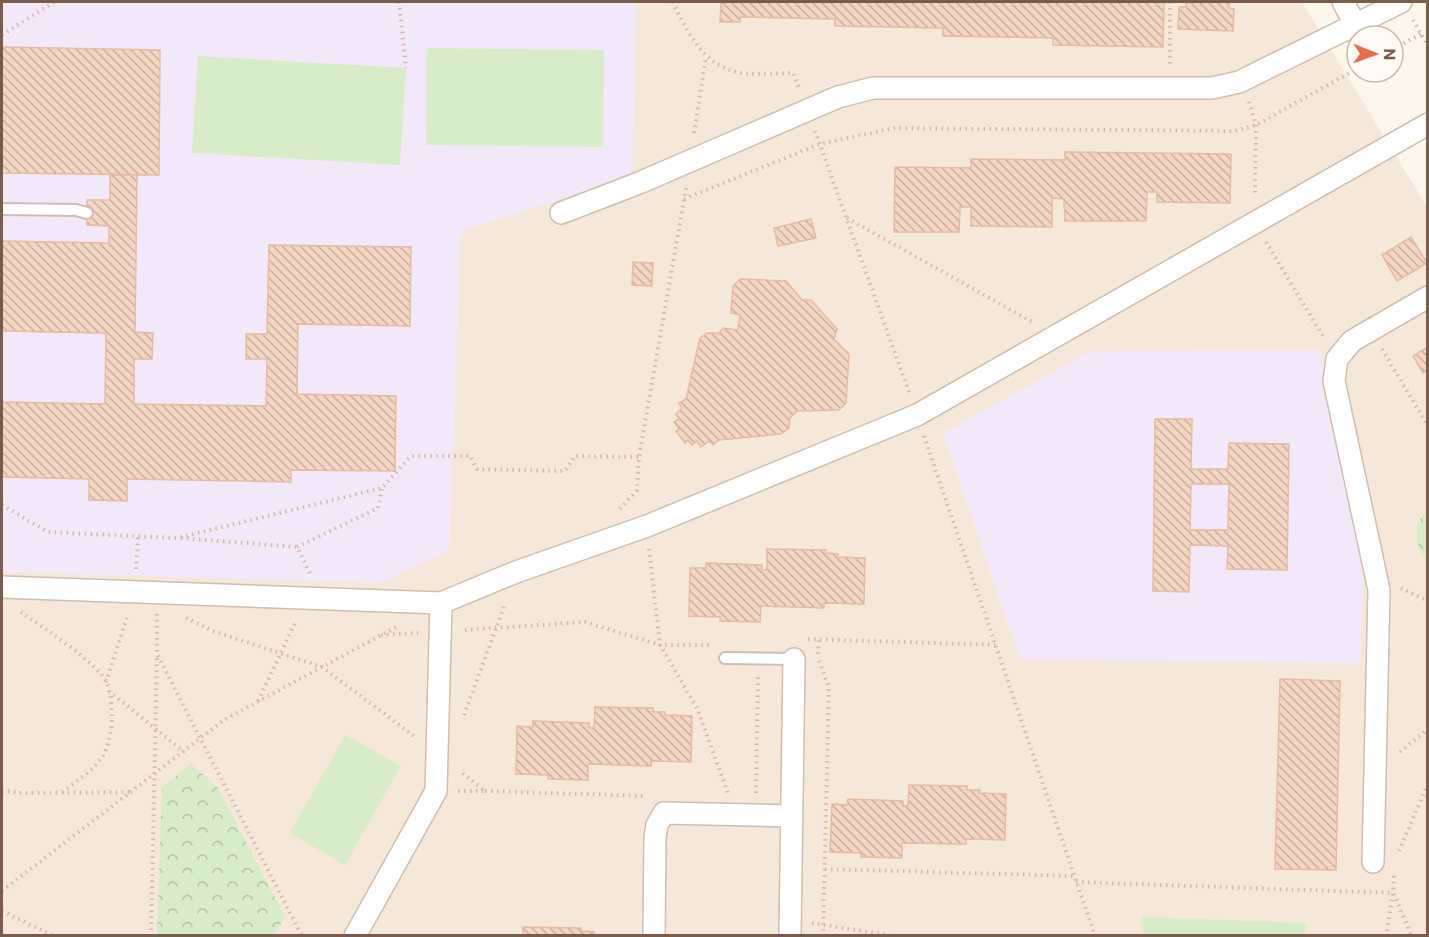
<svg xmlns="http://www.w3.org/2000/svg" width="1429" height="937" font-family="Commissioner,sans-serif">
<style>
.residential{fill:#f5e8da}
.education{fill:#f3e8fa}
.park{fill:url(#park-crowns)}
.garden{fill:#d8ecc9}
.building{fill:url(#building-back-hatch);stroke:#e6bba3;stroke-width:1.5;fill-rule:evenodd}
.lines{fill:none;stroke-linecap:round;stroke-linejoin:round}
.lane-casing{stroke:#d1beb0;stroke-width:14}
.street-casing{stroke:#d1beb0;stroke-width:24}
.path{stroke:#d9b8a5;stroke-width:4;stroke-dasharray:1.5 4.5;stroke-linecap:butt}
.lane{stroke:#fff;stroke-width:10}
.street{stroke:#fff;stroke-width:21}
</style>
<defs>
<pattern id="park-crowns" width="20" height="18" patternUnits="userSpaceOnUse" patternTransform="scale(1.5)"><rect width="20" height="18" fill="#d8ecc9"/><path d="M2 6a3 3 0 1 1 6 0M12 15a3 3 0 1 1 6 0" fill="none" stroke="#b4c2a5"/></pattern>
<pattern id="building-back-hatch" width="6" height="6" patternUnits="userSpaceOnUse" patternTransform="scale(1.5)"><rect width="6" height="6" fill="#f3d5c3"/><path d="M-1 5l2 2M0 0l6 6M5-1l2 2" fill="none" stroke="#cab0a1"/></pattern>
</defs>
<rect width="100%" height="100%" fill="#fdf6ec"/>
<path class="residential" d="M2,2H1302L1427,207V935L2,936Z"/>
<path class="education" d="M2,2H637L632,177L461,231L449,551L379,583L2,572Z
M1320,350L1364,561L1360,663L1020,659L943,433L1091,351Z"/>
<path class="park" d="M1427,511V562C1416,548 1411,524 1427,511Z
M191,764L218,788L285,917L274,935H157L162,787Z"/>
<path class="garden" d="M427,48L604,50L603,147L426,145Z
M198,56L406,68L400,165L192,153Z
M345,735L401,766L345,865L290,833Z
M1142,917L1306,923V935H1142Z"/>
<path class="building" d="M721,2H1164L1163,47L1053,45V38L943,36V28L835,26V19L740,17V22H720Z
M1186,2H1229V8L1234,9L1233,31L1178,29L1179,7H1186Z
M2,47L160,50L159,175L2,173Z
M1065,152L1231,154L1230,203L1157,202V192H1147L1146,221H1065L1064,199L1052,198V227L971,226V207H960L959,232H894L895,167L971,168V159L1065,160Z
M110,175H137L135,332L153,333L152,359H134V404L266,406L267,359H246V334H267L269,245L411,247L410,326L298,324L297,394L396,396L395,471L291,470V482L127,479V501L89,500V479L2,477V402L105,404L106,333L2,331V241L109,243V226L87,225V200H110Z
M811,219L816,238L778,246L774,228Z
M1411,237L1427,263L1397,281L1382,255Z
M633,262L653,263L652,286L632,285Z
M740,279L786,281L802,300H811L837,329L834,339L849,354L846,403L839,410L797,411L790,418L789,428L781,434L719,440L713,445L709,441L701,447L697,441L692,445L688,440L685,443L676,431L679,429L674,422L679,419L676,414L682,408L679,403L686,399L700,338L707,333H719L723,328L738,330L740,315L731,313L733,286Z
M1428,347V370L1423,373L1413,356Z
M1155,419H1192L1191,469H1228L1229,443L1289,444L1287,570L1227,569L1228,546L1190,545L1189,592L1153,591ZM1191,484H1229L1228,530H1190Z
M767,549L826,550L825,553L838,554V557L865,558L864,604L824,603V608L761,606L760,622L720,621V617L689,616L690,568H706V563L762,565V570H767Z
M1280,679L1340,681L1336,870L1275,869Z
M595,707L653,708V712H665V715L692,716L691,762L651,761V766L588,764V780L548,779V775L516,774L517,726L533,727V721L589,723V728H594Z
M909,785L967,786V790H980L979,793L1006,794L1005,840L966,839V844L902,843V858L861,857V853L830,852L832,804L847,805L848,799L903,801V806H908Z
M523,927L581,928V931L594,932V935L621,936H523Z"/>
<g class="lines">
<defs>
<path id="lane" d="M2,209L76,210L87,213
M725,658L794,659"/>
<path id="street" d="M1343,2L1355,24
M561,213L639,183L838,97L873,88H1212L1239,82L1401,2
M2,587L441,603L516,572L647,526L917,415L1428,124
M1373,862L1379,590L1334,381L1337,359L1352,341L1428,297
M355,936L436,791L441,603
M654,936L655,837L657,825L664,813L791,816
M790,936L794,659"/>
</defs>
<use href="#lane" class="lane-casing"/>
<use href="#street" class="street-casing"/>
<path class="path" d="M399,2L406,68
M673,2C687,32 704,67 741,73C758,75 776,73 793,73L799,88
M1170,2V64
M1413,20L1428,46
M2,35L54,2
M1393,49L1421,34
M1249,102L1256,125L1255,195
M815,131L909,392
M694,133L706,56
M684,199L820,144L894,128L1235,131L1256,125L1357,69
M847,218L1034,323
M1266,242L1324,338
M1382,349L1428,426
M924,436L1095,936
M2,505L48,532L177,538L382,488L411,456H470L477,469L565,471L575,456L639,457
M620,509L637,490L639,457L686,188
M181,538L297,547L311,576
M297,547L378,508L382,489
M649,549L660,645L697,708L728,793
M136,569L138,536
M1401,588L1428,601
M21,612C43,628 96,661 107,683C111,693 112,709 112,720C111,732 109,745 103,756C93,771 75,782 61,793
M157,614V654L302,936
M186,618L213,631L322,667L414,736
M465,630L585,622L660,645H712
M381,635L418,633
M808,639L996,645
M818,654L819,639
M819,661L829,687L823,936
M106,682L128,614
M109,691L184,752
M258,701L296,621
M464,715L505,604
M1400,752L1428,729
M458,791H485L460,771
M485,791L646,796
M2,792L10,791L19,793L132,792
M756,793L758,677
M1399,851L1428,783
M825,869L1074,876
M1394,876L1393,893L1412,936
M1076,882L1393,893L1386,936
M2,891L224,720L398,626
M2,911L54,936
M812,923L894,936
M151,936L157,654"/>
<use href="#lane" class="lane"/>
<use href="#street" class="street"/>
</g>
<rect width="1429" height="937" fill="none" stroke="#7a5c4d" stroke-width="6"/>
<g transform="translate(1375 54) rotate(91)"><circle r="28" fill="#fffaf3" stroke="#cabbb1" stroke-width="1.5"/>
<path d="M0-4.5L10 22L0 15L-10 22Z" fill="#e76f51"/>
<text y="-9" font-size="16" font-weight="bold" text-anchor="middle" fill="#7a5c4d">N</text>
</g>
</svg>
